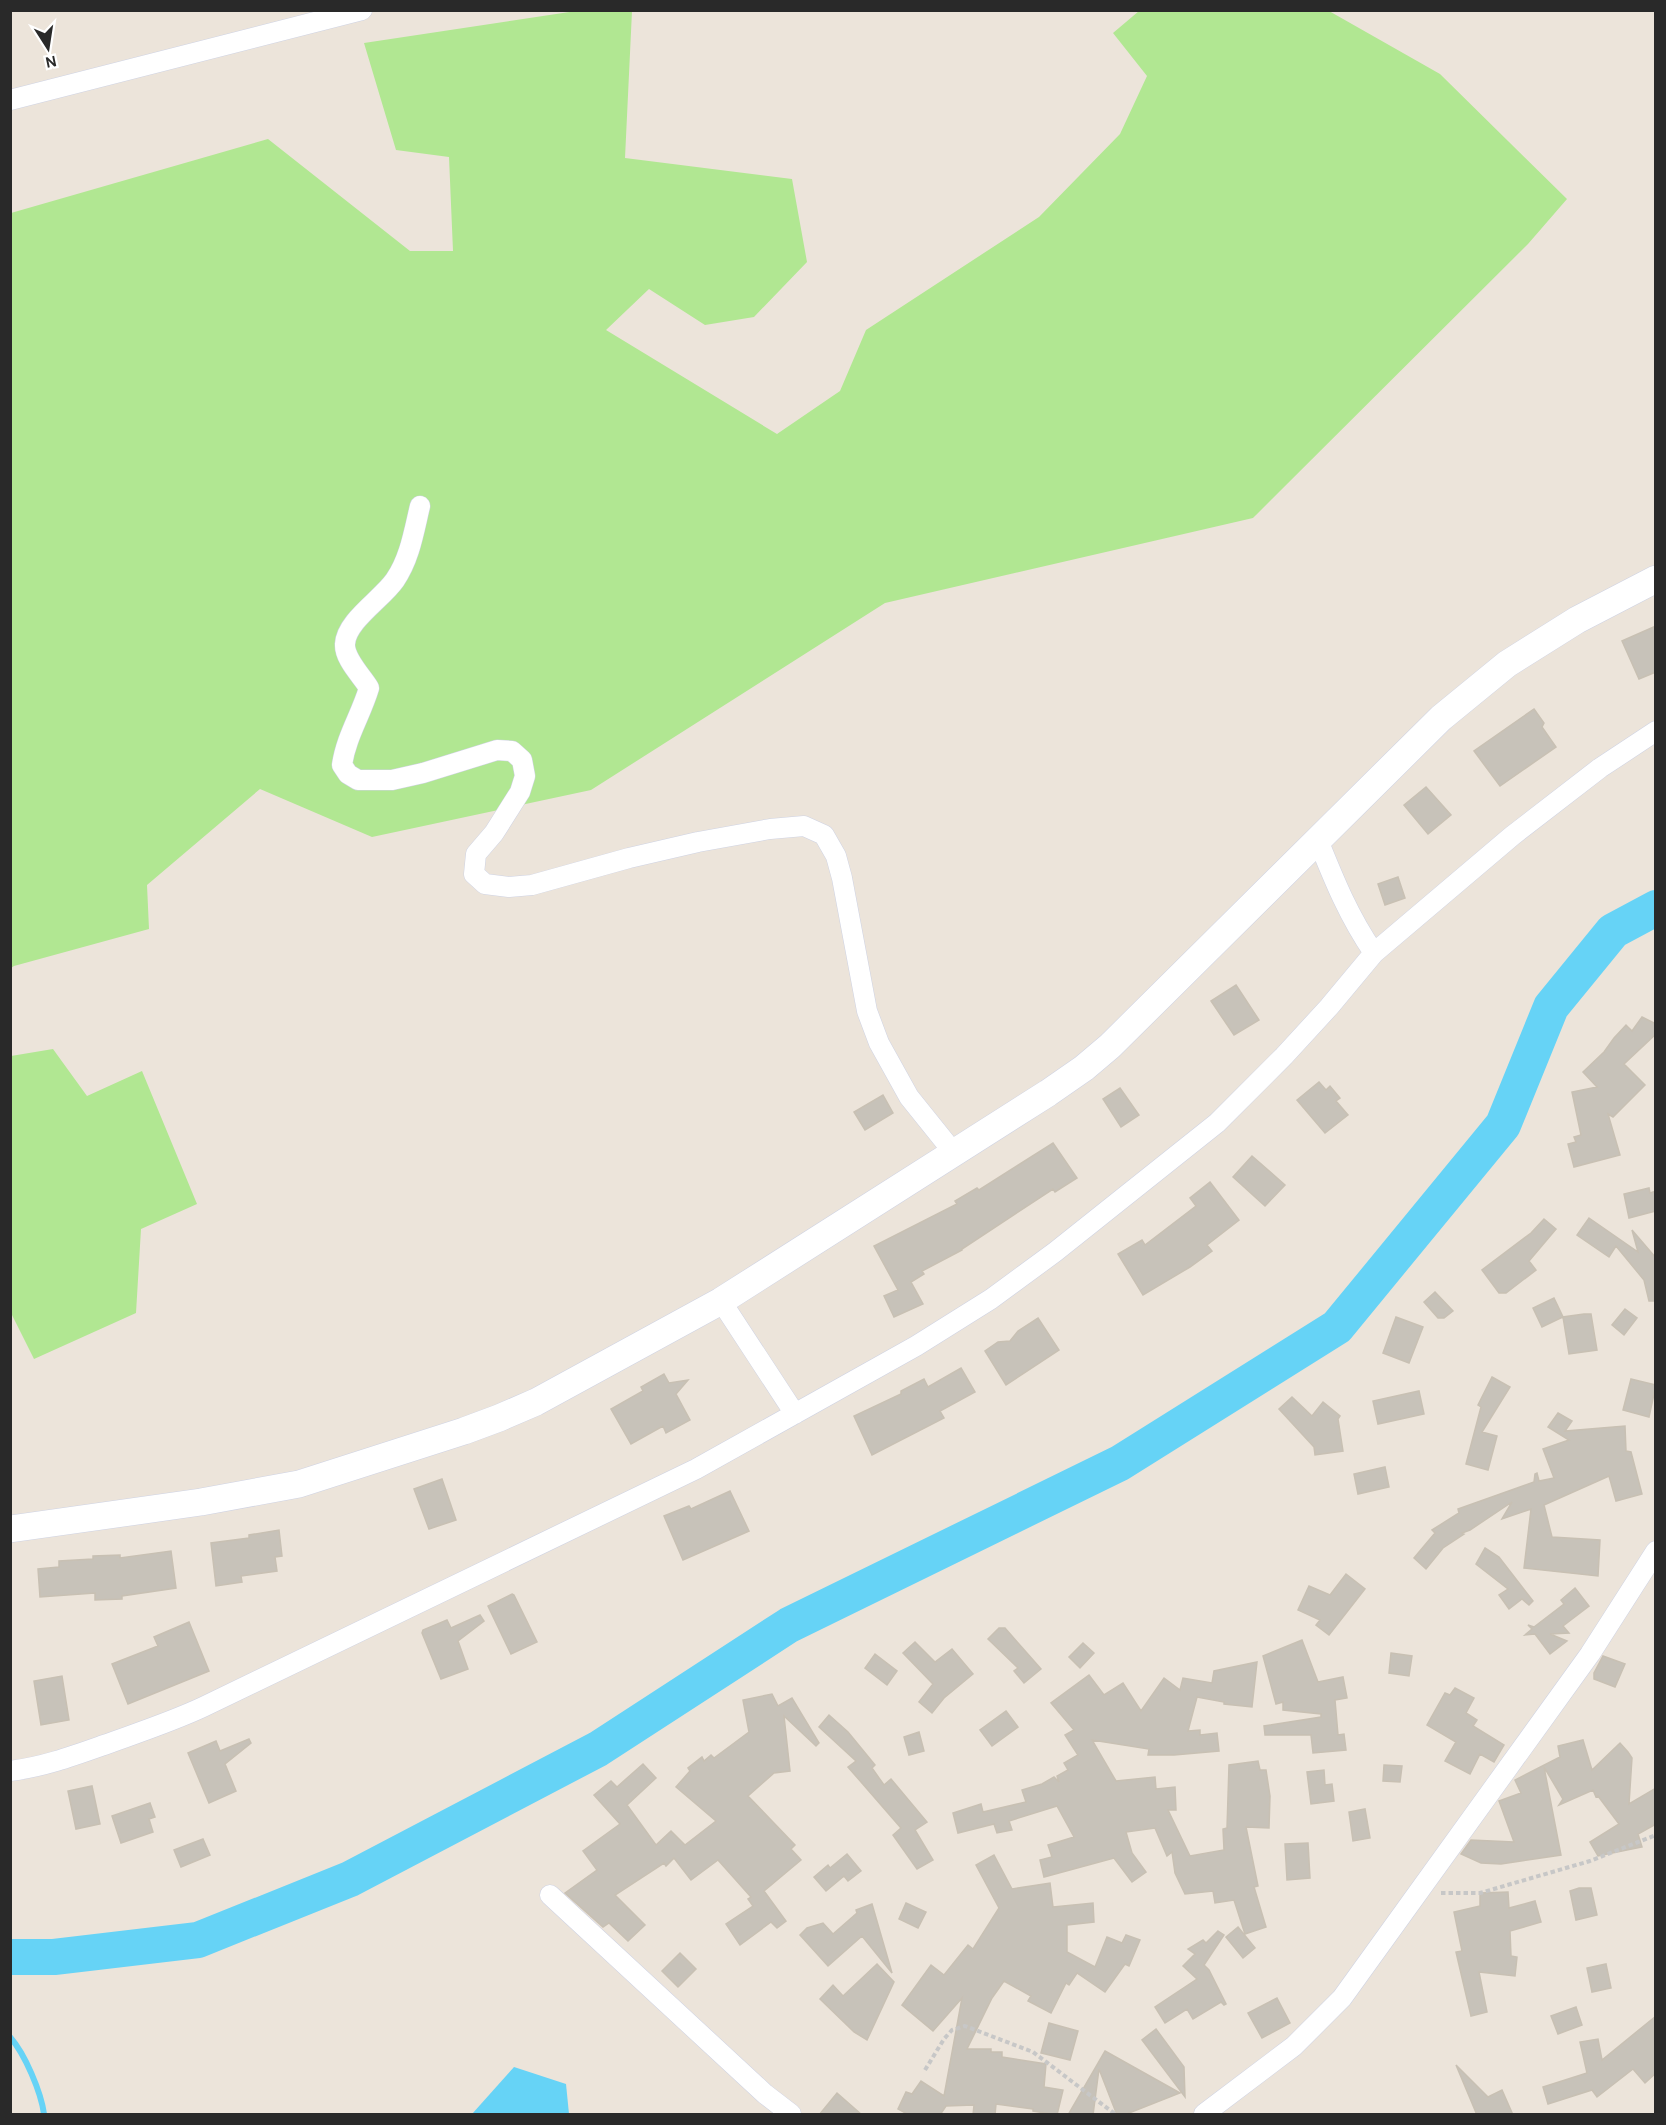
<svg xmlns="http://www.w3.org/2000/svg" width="1666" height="2125" font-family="Karla,sans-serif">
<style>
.green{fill:#b1e792}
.water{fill:#66d3f6}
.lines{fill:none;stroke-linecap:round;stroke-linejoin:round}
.stream{stroke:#66d3f6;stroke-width:6}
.river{stroke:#66d3f6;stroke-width:36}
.building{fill:#c7c2b9;stroke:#c8c0b3;stroke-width:1.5}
.street-casing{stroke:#cfd3e3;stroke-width:21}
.secondary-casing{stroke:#cfd3e3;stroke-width:28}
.path{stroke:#c7c7c7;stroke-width:4;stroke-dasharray:4.5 3;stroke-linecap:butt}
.street{stroke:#fff;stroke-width:20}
.secondary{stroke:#fff;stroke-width:27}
</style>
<rect width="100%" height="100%" fill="#ece4da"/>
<path class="green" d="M576,11H632L625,158L792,179L807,262L754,317L705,325L649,289L606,330L777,434L840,391L866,330L1039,217L1120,134L1147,76L1113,33L1139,11H1329L1440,74L1567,199L1528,244L1253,518L885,603L591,790L372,837L260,789L147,885L149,929L14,966L11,968V213L268,139L410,251H453L449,157L396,150L364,43Z
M53,1049L87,1096L142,1071L197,1204L141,1229L136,1313L34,1359L11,1313V1056Z"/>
<path class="water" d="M514,2067L566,2084L569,2114H472Z"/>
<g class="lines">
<path class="stream" d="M10,2037C25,2054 41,2092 44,2114"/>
<path class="river" d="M10,1957H54L198,1940L350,1879L598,1749L789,1625L1120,1463L1337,1327L1503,1125L1551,1007L1613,931L1656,908"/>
</g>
<path class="building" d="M1656,626V672L1639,679L1622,641Z
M1534,709L1544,723L1542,727L1556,747L1500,786L1474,751Z
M1426,787L1451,815L1428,834L1404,805Z
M1398,877L1405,898L1385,905L1378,884Z
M1236,985L1259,1020L1234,1035L1211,1001Z
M1642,1017L1656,1024V1034L1624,1064L1645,1085L1613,1117L1608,1114L1620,1155L1574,1167L1568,1144L1576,1142L1574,1137L1581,1135L1572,1092L1597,1087L1583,1072L1604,1052L1614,1038L1626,1025L1632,1031Z
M1319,1082L1326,1090L1330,1086L1340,1098L1336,1101L1348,1115L1325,1133L1297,1100Z
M1120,1088L1139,1115L1121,1127L1103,1099Z
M883,1095L893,1113L865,1130L854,1112Z
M1053,1143L1077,1178L1055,1192L1053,1189L962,1249V1250L922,1271L924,1274L911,1282L923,1304L894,1317L884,1296L898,1290L874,1246L957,1204L955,1201L977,1188L979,1190Z
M1252,1156L1285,1185L1265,1206L1233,1177Z
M1210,1182L1239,1220L1207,1245L1212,1251L1190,1267L1143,1295L1118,1254L1142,1240L1145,1245L1196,1206L1190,1198Z
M1649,1188L1650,1193L1656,1191V1211L1629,1218L1624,1194Z
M1589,1218L1638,1252L1632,1230L1656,1258V1301H1649L1644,1280L1616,1246L1609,1257L1577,1235Z
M1544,1219L1556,1229L1529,1261L1536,1270L1506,1293H1499L1482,1270L1531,1233Z
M1435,1292L1453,1311L1444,1318H1438L1424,1302Z
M1554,1298L1563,1317L1542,1327L1533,1308Z
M1625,1309L1637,1318L1624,1335L1612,1325Z
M1584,1314H1591L1597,1350L1569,1354L1563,1317Z
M1396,1317L1423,1327L1409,1363L1383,1353Z
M1038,1318L1059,1350L1006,1385L985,1351L998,1342L1010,1341L1018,1331Z
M961,1368L975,1392L940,1411L944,1418L872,1455L854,1416L901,1394V1391L924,1379L928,1387Z
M664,1374L669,1383L688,1380L676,1394L690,1420L666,1433L663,1426L631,1444L611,1409L643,1391L641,1387Z
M1492,1377L1510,1387L1482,1432L1497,1436L1488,1470L1466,1464L1481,1407L1478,1405Z
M1631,1379L1656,1385L1649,1417L1623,1410Z
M1419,1391L1424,1414L1378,1424L1373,1401Z
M1292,1397L1312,1416L1323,1402L1340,1416L1338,1419L1343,1451L1315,1455L1314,1447L1279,1409Z
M1558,1413L1572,1421L1565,1431L1625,1426L1626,1451L1631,1452L1642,1494L1616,1501L1609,1476L1544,1505L1552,1537L1600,1540L1598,1576L1524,1568L1531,1509L1502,1519L1512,1502L1470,1530L1462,1533L1464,1534L1443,1548L1426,1569L1414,1558L1435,1533L1432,1530L1459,1513L1458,1509L1534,1482L1535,1474L1537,1473L1539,1481L1554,1478L1543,1449L1569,1440L1548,1427Z
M1385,1467L1389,1487L1358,1494L1354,1474Z
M442,1479L456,1520L429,1529L414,1489Z
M730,1491L749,1531L683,1560L664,1516L689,1506L691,1509Z
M279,1530L282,1556L275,1557L277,1571L241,1576L242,1582L216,1586L211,1543L249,1538V1535Z
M1485,1548L1499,1557L1533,1601L1529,1605L1522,1599L1509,1609L1499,1595L1508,1589L1476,1564Z
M171,1551L176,1588L122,1596V1599L95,1600V1593L40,1597L38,1569L59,1567V1561L93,1559V1556L120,1555V1558Z
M1346,1574L1365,1589L1329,1635L1316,1625L1320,1620L1298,1610L1309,1586L1330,1595Z
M1575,1588L1589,1606L1563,1626L1569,1633L1550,1634L1567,1641L1550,1654L1535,1634L1525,1635L1532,1629L1528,1625L1534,1627L1564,1604L1561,1600Z
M512,1594L514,1595L537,1642L511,1654L488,1606Z
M480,1615L484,1621L458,1641L468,1669L441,1679L422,1633L423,1630L447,1620L451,1628Z
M189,1622L209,1671L128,1704L112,1664L158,1646L154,1637Z
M999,1628H1005L1041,1669L1024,1683L1014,1671L1018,1668L988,1639Z
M1302,1640L1318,1682L1343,1677L1347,1698L1335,1700L1338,1735L1344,1734L1346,1750L1313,1753L1311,1735H1265L1264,1726L1321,1717V1714L1283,1710V1702L1276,1704L1263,1656Z
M915,1642L935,1662L952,1649L973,1674L944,1698L932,1713L919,1702L933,1684L903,1653Z
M1083,1643L1094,1653L1080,1668L1069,1657Z
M1391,1653L1412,1656L1409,1676L1389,1673Z
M875,1654L897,1671L887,1685L865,1668Z
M1603,1656L1625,1664L1615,1687L1594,1679V1673Z
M1257,1662L1252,1707L1224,1704V1702L1197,1697L1188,1731L1200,1730V1735L1217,1733L1219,1751L1174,1755H1148L1149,1749L1092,1740L1116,1781L1155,1777L1156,1789L1175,1787L1176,1810H1168L1190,1856L1224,1850L1223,1829L1227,1828L1229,1765L1258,1761L1260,1770H1266L1270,1796L1269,1828L1246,1827L1258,1886L1254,1887L1266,1927L1245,1934L1234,1900L1215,1903L1213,1891L1185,1894L1175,1873L1172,1852L1167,1856L1155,1828L1126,1832L1132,1853L1146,1872L1132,1882L1114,1858L1044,1877L1040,1860L1052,1857L1048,1845L1074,1837L1057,1806L1009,1821L1012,1830L997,1833L994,1824L958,1833L953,1813L981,1804L983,1812L1026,1802L1022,1790L1042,1784L1054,1777L1059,1782L1057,1776L1068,1770L1064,1763L1078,1755L1065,1735L1074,1730L1051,1703L1089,1675L1104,1695L1123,1683L1141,1711L1164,1678L1180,1690L1183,1678L1212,1683L1214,1671Z
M62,1676L69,1720L41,1725L34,1681Z
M1455,1688L1474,1698L1466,1713L1477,1720L1473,1726L1504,1745L1494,1762L1480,1754L1470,1774L1445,1761L1456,1742L1427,1725L1445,1693L1450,1695Z
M772,1694L778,1706L792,1698L819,1743L816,1746L784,1716L790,1771L774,1773L748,1796L795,1845L791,1849L801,1860L764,1891L786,1921L777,1928L771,1922L740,1945L726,1924L753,1906L748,1899L751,1897L718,1860L691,1880L674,1858L666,1866L664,1863L615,1895L645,1925L628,1941L609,1923L603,1927L565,1893L597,1870L583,1851L620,1824L594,1795L611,1781L617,1787L643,1764L656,1778L627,1805L656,1845L671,1831L685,1845L716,1821L676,1787L690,1771L688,1768L702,1757L704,1761L711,1755L714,1758L749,1732L743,1700Z
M1006,1711L1018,1727L992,1746L980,1730Z
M829,1715L848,1732L875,1765L872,1768L884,1785L891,1779L927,1822L915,1830L933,1860L917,1869L893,1835L901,1828L848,1767L856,1761L819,1727Z
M919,1732L924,1751L909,1755L904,1737Z
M249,1739L251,1743L225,1764L236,1791L209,1803L188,1753L216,1741L220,1751Z
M1583,1740L1592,1770L1620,1743L1628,1752L1632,1758L1629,1804L1656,1788V1824L1638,1834L1642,1847L1598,1856L1590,1842L1619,1824L1598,1796L1596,1797L1593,1790L1559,1805L1563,1799L1544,1767L1561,1855L1501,1864L1481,1863L1461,1854L1471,1840L1514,1842L1499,1801L1521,1793L1515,1780L1560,1757L1558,1746Z
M1384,1765L1402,1766L1400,1782L1383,1781Z
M1324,1770L1325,1785L1332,1784L1334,1801L1311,1804L1307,1772Z
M92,1786L100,1824L76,1829L68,1791Z
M150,1803L155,1817L149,1819L153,1832L121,1843L112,1816Z
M1365,1809L1370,1838L1353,1841L1349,1812Z
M203,1839L210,1855L181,1867L174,1850Z
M1308,1843L1310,1878L1287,1880L1285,1844Z
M847,1854L861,1871L848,1881L844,1876L826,1891L814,1877L828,1865L830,1868Z
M994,1855L1012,1889L1050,1883L1053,1907L1093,1903L1094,1922L1067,1925V1952L1095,1967L1107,1937L1122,1943L1126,1935L1140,1940L1129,1966L1125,1964L1105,1992L1077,1973L1069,1985L1066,1983L1051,2013L1028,2001L1031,1996L1004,1981L992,1998L967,2049H991V2052H1002V2057L1046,2064L1044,2087L1063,2090L1057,2115L1033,2111V2109L996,2104L995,2115H973L974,2105L946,2106L940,2115H909L898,2109L906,2092L912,2094L921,2081L944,2096L962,1998L933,2031L902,2005L931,1965L944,1975L968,1945L973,1949L999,1908L976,1865Z
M1579,1888H1591L1597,1915L1576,1920L1570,1891Z
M1508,1892L1509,1908L1535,1901L1541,1922L1510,1931L1511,1956L1517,1957L1515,1976L1479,1972L1487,2012L1471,2016L1456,1952L1462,1951L1454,1912L1480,1906V1893Z
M906,1903L926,1912L918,1928L899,1919Z
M872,1904L892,1973L862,1936L828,1966L800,1935L807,1928L823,1923L833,1934L857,1913L856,1910Z
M1238,1927L1255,1948L1243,1958L1226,1937Z
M1218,1931L1224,1935L1204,1965L1209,1970L1226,2004L1224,2005L1221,2002L1193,2019L1187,2009L1165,2023L1155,2007L1197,1979L1183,1966L1195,1954L1188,1949L1203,1940L1206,1943Z
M680,1953L696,1969L678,1987L662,1971Z
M877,1964L894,1982L867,2040L854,2032L820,1999L833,1985L843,1996Z
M1606,1964L1611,1988L1592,1992L1587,1968Z
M1277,1998L1290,2023L1262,2038L1248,2013Z
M1576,2007L1582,2025L1558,2034L1551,2016Z
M1656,2016V2073L1645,2083L1633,2069L1597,2097L1592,2090L1548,2104L1543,2087L1587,2073L1580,2042L1598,2039L1602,2060Z
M1049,2023L1078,2031L1070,2060L1041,2053Z
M1156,2029L1184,2067L1185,2097L1142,2040Z
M1105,2051L1180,2093L1124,2115H1117L1099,2069L1093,2115H1068Z
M1456,2065L1488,2097L1502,2090L1513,2115H1477Z
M837,2093L862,2115H819Z"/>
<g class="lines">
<defs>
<path id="street" d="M10,100L362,10
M420,506C414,531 410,558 395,580C382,599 346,621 345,644C344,659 362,676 369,688C361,715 346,737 342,765L348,774L358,780H392L423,773L497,750L512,751L522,760L525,776L520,792L494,833L476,854L474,874L485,884L509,887L532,885L629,858L698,842L770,829L804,826L824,835L836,856L842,878L867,1011L879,1043L909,1097L954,1153
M1318,840C1334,880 1349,917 1374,953
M721,1301L795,1414
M10,1771C43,1767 73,1756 104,1745C137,1733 171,1722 203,1707L696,1469L916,1346L991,1299L1055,1252L1217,1123L1284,1056L1329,1007L1374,953L1512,836L1600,768L1656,731
M550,1895L765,2094L791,2114
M1204,2114L1294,2046L1342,1998L1590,1654L1656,1551"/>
<path id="secondary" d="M10,1529L201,1502L299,1484L464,1431L499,1418L536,1402L721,1301L1048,1093L1084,1068L1110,1046L1441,718L1507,664L1577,620L1656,579"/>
</defs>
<use href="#street" class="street-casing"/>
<use href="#secondary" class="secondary-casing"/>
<path class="path" d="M1441,1893H1480L1590,1861L1656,1835
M925,2070L944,2039L952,2030L965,2026L1033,2052L1115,2114"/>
<use href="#street" class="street"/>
<use href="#secondary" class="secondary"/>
</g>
<rect width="1666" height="2125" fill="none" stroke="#292929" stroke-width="24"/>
<g transform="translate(48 48) rotate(168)" stroke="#ffffff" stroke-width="4.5" paint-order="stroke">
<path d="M0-4.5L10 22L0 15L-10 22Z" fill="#292929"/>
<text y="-9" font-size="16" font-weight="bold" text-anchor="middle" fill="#292929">N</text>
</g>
</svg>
